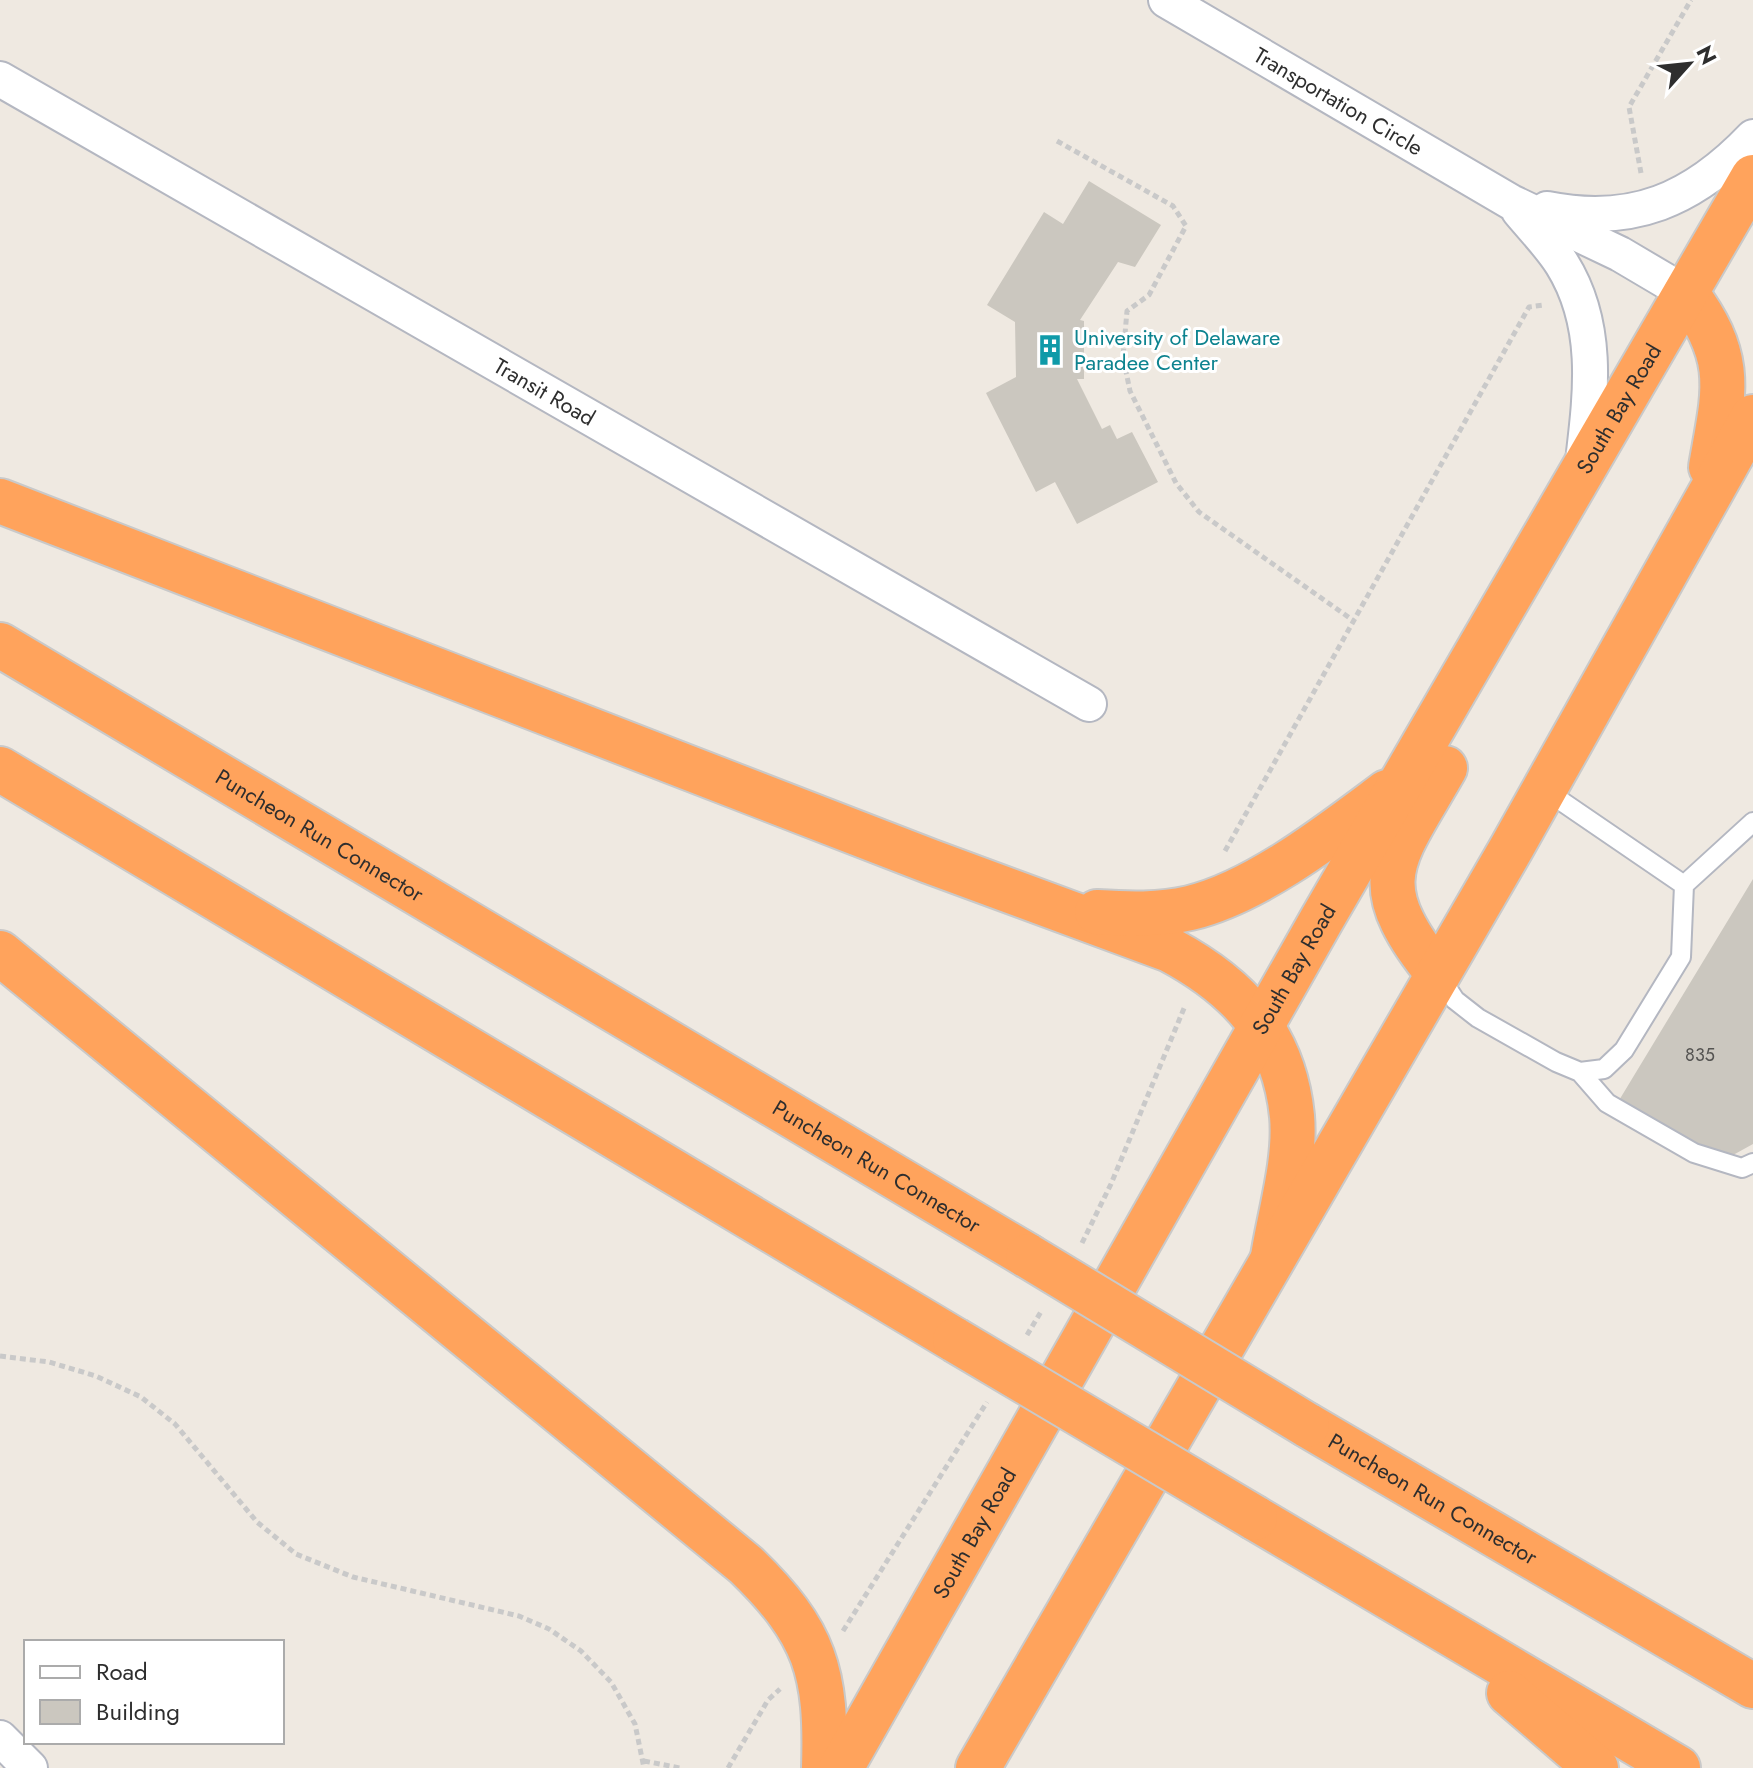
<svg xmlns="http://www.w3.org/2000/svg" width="1753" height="1768" font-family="Jost,sans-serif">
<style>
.building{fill:#cbc7bf}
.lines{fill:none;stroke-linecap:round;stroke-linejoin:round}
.lane-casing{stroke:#b4b7c1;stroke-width:22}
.street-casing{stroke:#b4b7c1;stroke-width:38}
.highway-casing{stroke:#c9c9c9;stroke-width:48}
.path{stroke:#c9c9c9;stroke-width:5;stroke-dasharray:6 4;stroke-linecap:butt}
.lane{stroke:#fff;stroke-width:18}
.street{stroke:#fff;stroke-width:34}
.highway{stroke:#ffa35c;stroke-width:44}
.highway-bridge-casing{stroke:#c9c9c9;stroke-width:48;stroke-linecap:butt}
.highway-bridge{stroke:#ffa35c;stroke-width:44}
.labels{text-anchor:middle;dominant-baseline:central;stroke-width:6;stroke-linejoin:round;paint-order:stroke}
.number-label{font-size:18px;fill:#555452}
.street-label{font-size:22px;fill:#2e2e2e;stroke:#fff}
.culture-label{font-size:22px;fill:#0d838f;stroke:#fff;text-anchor:start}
</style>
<rect width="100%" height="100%" fill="#efe9e1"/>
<path class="building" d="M1089,181L1161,225L1135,267L1118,262L1080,320L1084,321V379H1077L1102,429L1110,425L1117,439L1132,432L1158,482L1077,524L1055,482L1036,492L986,393L1016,377L1015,322L987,305L1044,212L1063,224Z
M1753,879V1144L1724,1160L1618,1102Z"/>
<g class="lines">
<defs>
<path id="lane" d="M1684,885L1753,822
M1440,977L1455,1000L1478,1018L1556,1062L1580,1072L1604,1069L1624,1050L1681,957L1684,885L1545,790
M1580,1072L1607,1103L1694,1153L1742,1168L1753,1163"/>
<g id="street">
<path id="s1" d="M1166,0L1511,202L1620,254L1686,293"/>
<path id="s2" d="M0,79L1089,704"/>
<path d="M1547,209C1632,226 1693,200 1753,137"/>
<path d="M1519,211C1533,228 1550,245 1562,264C1600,325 1591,393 1583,461"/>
<path d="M0,1738L30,1768"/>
</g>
<g id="highway">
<path d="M1686,293C1736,359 1724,392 1711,467"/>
<path d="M0,501L929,861L1170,950C1239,987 1284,1035 1292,1116C1296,1161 1280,1213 1273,1257"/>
<path id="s3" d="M0,645L1028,1256"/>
<path d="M0,769L955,1340"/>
<path d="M1097,912C1128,914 1160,915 1190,908C1257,892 1332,833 1387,792"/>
<path d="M0,953L746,1565C816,1633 827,1672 824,1768"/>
<path d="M1438,974C1362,881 1393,860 1445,768"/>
<path id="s4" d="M1307,1425L1753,1686"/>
<path d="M1255,1518L1678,1768"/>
<path d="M1509,1693L1596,1768"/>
<path id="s5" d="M841,1768L1322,919L1753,177"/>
<path d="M978,1768L1512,847L1753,417"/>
</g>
</defs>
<use href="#lane" class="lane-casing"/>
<use href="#street" class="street-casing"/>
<use href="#highway" class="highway-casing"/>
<path class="path" d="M1057,141L1173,206L1186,226L1149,295L1127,311L1123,357L1130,391L1176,483L1199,512L1354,621
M1641,173L1629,107L1691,0
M1225,851L1529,307L1544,305
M1082,1243L1111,1184L1185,1006
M1027,1335L1042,1310
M0,1356L49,1362L96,1376L141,1397L175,1424L257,1522L296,1554L353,1577L519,1616L549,1629L581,1651L611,1682L635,1724L644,1768
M843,1631L987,1402
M644,1761L680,1768
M728,1768L768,1700L780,1689"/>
<use href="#lane" class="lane"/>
<use href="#street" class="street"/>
<use href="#highway" class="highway"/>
<defs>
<path id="highway-bridge" d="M1028,1256L1307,1425
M955,1340L1255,1518"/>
</defs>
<use href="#highway-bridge" class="highway-bridge-casing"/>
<use href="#highway-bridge" class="highway-bridge"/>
</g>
<defs>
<symbol id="building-bare" viewBox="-9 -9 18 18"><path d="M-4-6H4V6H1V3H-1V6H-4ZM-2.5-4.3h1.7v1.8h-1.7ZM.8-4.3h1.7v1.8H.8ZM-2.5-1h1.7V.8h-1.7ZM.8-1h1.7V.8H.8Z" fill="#0f9aa8" stroke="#fff" stroke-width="2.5" paint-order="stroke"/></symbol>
</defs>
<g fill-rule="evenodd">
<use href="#building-bare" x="1028" y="328" width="44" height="44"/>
</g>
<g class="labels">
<g class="number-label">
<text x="1700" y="1055">835</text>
</g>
<g class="street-label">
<text stroke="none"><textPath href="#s1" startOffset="200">Transportation Circle</textPath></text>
<text stroke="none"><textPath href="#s2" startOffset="628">Transit Road</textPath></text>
<text stroke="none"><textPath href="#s5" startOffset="1566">South Bay Road</textPath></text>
<text stroke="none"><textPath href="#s3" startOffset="372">Puncheon Run Connector</textPath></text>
<text stroke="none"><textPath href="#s5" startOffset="918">South Bay Road</textPath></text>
<text stroke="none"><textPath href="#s3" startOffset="1020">Puncheon Run Connector</textPath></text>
<text stroke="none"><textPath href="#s4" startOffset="146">Puncheon Run Connector</textPath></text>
<text stroke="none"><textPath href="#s5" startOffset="270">South Bay Road</textPath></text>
</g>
<g class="culture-label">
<text x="1074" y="337">University of Delaware<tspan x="1074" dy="25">Paradee Center</tspan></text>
</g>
</g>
<rect x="24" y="1640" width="260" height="104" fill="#ffffff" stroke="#ababab" stroke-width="2"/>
<rect x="40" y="1666" width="40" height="12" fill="#ffffff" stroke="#ababab" stroke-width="2"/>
<text x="96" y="1680" font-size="24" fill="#2e2e2e">Road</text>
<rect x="40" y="1700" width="40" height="24" fill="#cbc7bf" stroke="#ababab" stroke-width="2"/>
<text x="96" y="1720" font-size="24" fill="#2e2e2e">Building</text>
<g transform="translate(1689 64) rotate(63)" stroke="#ffffff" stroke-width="6" paint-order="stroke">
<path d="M0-6L14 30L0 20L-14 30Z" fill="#2e2e2e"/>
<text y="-12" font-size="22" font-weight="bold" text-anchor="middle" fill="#2e2e2e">N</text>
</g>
</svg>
